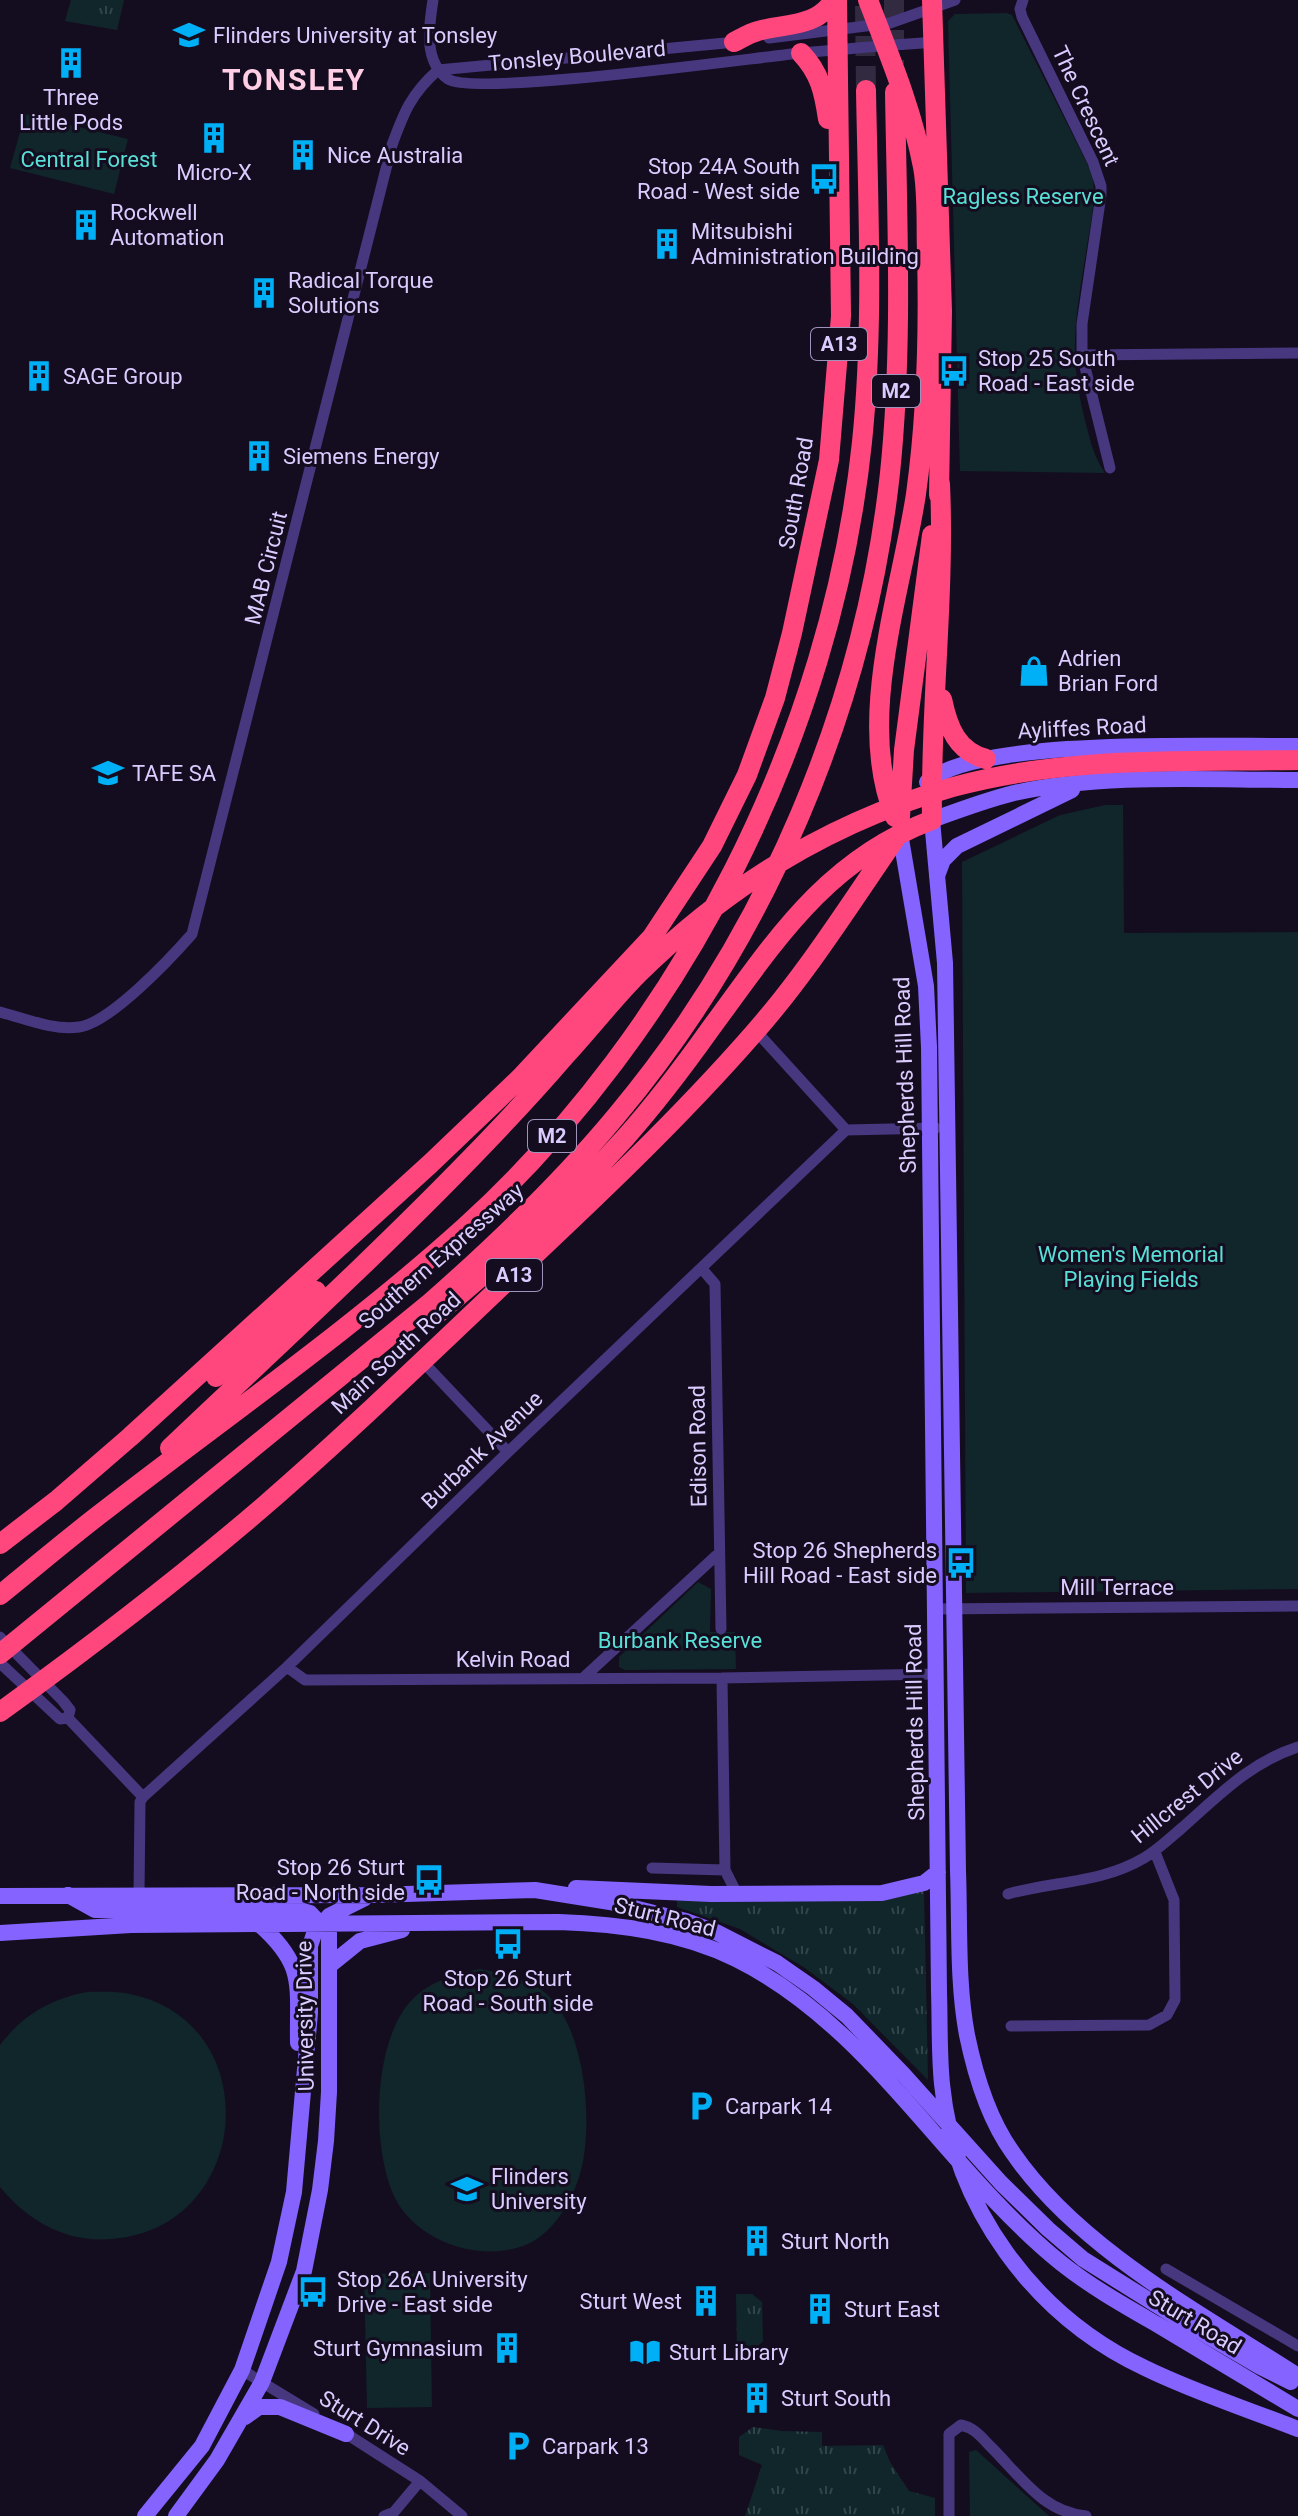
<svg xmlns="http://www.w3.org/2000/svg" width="1298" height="2516" font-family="Roboto,sans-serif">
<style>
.grass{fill:url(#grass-tufts)}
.green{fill:#10262a}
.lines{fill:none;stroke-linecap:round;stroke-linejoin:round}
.highway-tunnel{stroke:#322a41;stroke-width:20;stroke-dasharray:20 10;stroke-linecap:butt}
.street{stroke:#47377f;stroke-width:11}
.secondary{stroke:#8463ff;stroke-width:16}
.highway{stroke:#ff477d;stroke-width:20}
.labels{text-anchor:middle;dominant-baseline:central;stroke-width:6;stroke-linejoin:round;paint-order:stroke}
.shield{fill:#140d20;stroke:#9f93bc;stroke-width:2}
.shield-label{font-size:20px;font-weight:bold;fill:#dbccff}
.poi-label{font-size:22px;fill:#dbccff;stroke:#140d20;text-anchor:start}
.street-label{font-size:22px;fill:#dbccff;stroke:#140d20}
.park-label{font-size:22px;fill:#58dfd6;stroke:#140d20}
.district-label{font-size:30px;font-weight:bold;letter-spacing:2px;fill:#ffcee4;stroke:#140d20}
</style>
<defs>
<pattern id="grass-tufts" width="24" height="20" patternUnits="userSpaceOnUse" patternTransform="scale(2)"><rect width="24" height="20" fill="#10262a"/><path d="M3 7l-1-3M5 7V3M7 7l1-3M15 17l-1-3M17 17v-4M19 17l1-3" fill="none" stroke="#32444a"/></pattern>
</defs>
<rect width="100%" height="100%" fill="#140d20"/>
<path class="grass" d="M71,0H124L117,30L65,21Z
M924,1890L928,2080L853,2004L805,1968L740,1929L677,1907V1895Z
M736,2294H752L762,2302L763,2341L755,2349H737Z
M753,2427L782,2431L822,2432V2446L883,2445L890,2462L909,2491L935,2498V2516H745L762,2465L739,2455V2437Z"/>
<path class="green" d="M1006,13L1012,15L1092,173C1097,200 1090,226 1086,252C1076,316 1068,351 1084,416C1089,436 1093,456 1105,473L960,471L948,21L955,14Z
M25,114L128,139L114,194L10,168Z
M1105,805H1123L1124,933L1298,932V1589L966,1593L962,862L1060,815Z
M698,1582L711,1589L710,1632H735L736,1669L625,1670L619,1667V1657Z
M480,1969C499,1973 520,1977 537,1987C585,2015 593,2118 582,2166C575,2197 554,2235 523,2246C479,2262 419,2242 396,2200C371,2151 372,2045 410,2002C428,1982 454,1974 480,1969Z
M87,1992C101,1992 115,1991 130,1994C268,2022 253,2229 111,2239C66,2243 28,2221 0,2187V2045C23,2015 50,1999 87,1992Z
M430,2273L432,2407L367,2408L364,2274Z
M976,2450L1049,2516H970L969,2452Z"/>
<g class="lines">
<path class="highway-tunnel" d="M894,0V64
M865,6L866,90"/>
<path class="street" d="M433,0C429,26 423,61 448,79C474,97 751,58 801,53C845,49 890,45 935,42
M1023,0L1020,9L1022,17L1093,162L1101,186V195L1082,324V355L1110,468
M769,38L890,23L955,0
M438,70L736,42
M1082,355L1298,353
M0,1012C24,1018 54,1031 79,1027C110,1023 170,959 192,934L392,145C404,112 411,94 438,70
M756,1031L846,1130L936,1128
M702,1269L715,1284L721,1629
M423,1362L508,1452
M935,1609L1298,1606
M0,1637L63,1701L70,1710L68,1718
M0,1663L60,1719L68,1718L143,1797
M287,1667L305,1680L722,1678L936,1674
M582,1679L719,1553
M143,1797L287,1667L508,1452L846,1130
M652,1868L725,1870L722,1678
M725,1870L737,1894
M139,1894L140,1802L143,1797
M1008,1894C1054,1881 1102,1883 1144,1858C1158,1850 1170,1838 1183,1827C1219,1795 1251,1762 1298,1747
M1011,2026L1149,2025L1167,2015L1175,2000L1174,1900L1155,1852
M1166,2269L1298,2346
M242,2370L314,2414
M342,2431L420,2481L462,2516
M384,2516L394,2512L420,2481
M949,2516V2434L961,2425C975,2428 982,2438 991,2447C1021,2477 1043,2512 1086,2516"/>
<path class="secondary" d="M1298,780C1205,780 1106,773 1014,793C986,800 959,810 932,820L945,963L958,1871C960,1925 957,1982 967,2035C975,2074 989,2120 1013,2153C1078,2248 1202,2314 1298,2376
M927,782C978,736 1223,747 1298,746
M900,833L926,986L929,1047L939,1992C940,2023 939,2054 942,2084C954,2207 1034,2316 1145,2368C1194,2392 1247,2409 1298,2429
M937,876L943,860L957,846L1072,790
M576,1888L711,1894L882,1893L924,1883L938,1872
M68,1895L95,1910L295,1909L310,1913L329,1933V2092L326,2141L320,2190L304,2271L262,2382L217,2460L176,2516
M0,1896L374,1895L535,1890L610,1902L686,1921L716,1932L777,1963L813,1988L847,2016L904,2075L1001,2183L1048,2229L1083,2259L1179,2319L1259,2366L1291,2382
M258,1923C306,1965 297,1984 298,2043
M0,1933L131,1925L559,1922C619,1924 681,1932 736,1959C871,2026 946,2170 1061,2263C1091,2287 1125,2306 1158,2325C1205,2353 1252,2381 1298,2409
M329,1966L360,1941L402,1930
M245,2417L259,2407H280L346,2434
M145,2516L202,2446L242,2370L279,2262L294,2192L310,2013V1946L314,1934L329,1916L365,1898"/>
<path class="highway" d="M868,0C889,55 912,109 923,167C928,194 926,224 927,252C929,332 927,414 916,494C901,593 855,721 895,817
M932,0L942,311L939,495
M734,42C742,38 750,33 758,31C786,23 816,28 834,0
M801,53C820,73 824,92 828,119
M942,699C948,728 957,751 986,759
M900,817L904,750L932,535
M430,1320C499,1262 565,1205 625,1138C656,1103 684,1066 711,1028C775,941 826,860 932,820C930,707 945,596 940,484
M216,1377L316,1291
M170,1448C271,1352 374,1258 471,1158C503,1125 535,1091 565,1056C590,1029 613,999 639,973C727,886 833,821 953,787C1066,756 1182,762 1298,760
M0,1544L56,1501L130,1437L430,1164L520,1078L652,937L712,846L747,775L775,698L792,633L829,460L841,316L837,0
M0,1595C36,1566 71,1536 108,1508C228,1415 352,1329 465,1227C682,1030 832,734 862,442C874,326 868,207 866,90
M0,1654L430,1303C497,1244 560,1184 617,1115C767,936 865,705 890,473C903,347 897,219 895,92
M0,1712C90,1647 179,1579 264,1506C348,1433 428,1356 509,1279C593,1200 678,1120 754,1033C807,973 850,904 895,839"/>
</g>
<defs>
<symbol id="university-bare" viewBox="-9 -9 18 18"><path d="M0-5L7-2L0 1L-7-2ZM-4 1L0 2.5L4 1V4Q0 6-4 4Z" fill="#00b0f7" stroke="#140d20" stroke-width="2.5" paint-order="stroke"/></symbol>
<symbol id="building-bare" viewBox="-9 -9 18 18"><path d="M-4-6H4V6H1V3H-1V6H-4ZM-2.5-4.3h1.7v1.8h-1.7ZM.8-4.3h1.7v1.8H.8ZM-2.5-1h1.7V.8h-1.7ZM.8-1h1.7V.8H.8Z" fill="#00b0f7" stroke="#140d20" stroke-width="2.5" paint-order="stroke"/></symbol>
<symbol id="bus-bare" viewBox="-9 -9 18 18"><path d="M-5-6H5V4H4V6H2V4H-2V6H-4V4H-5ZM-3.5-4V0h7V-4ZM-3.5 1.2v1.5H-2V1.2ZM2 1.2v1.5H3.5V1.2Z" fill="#00b0f7" stroke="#140d20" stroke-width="2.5" paint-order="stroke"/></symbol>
<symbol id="shop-bare" viewBox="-9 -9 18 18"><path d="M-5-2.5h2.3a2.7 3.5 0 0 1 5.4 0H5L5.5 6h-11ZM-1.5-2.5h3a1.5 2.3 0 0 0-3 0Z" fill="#00b0f7" stroke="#140d20" stroke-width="2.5" paint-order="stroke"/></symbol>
<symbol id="parking-bare" viewBox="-9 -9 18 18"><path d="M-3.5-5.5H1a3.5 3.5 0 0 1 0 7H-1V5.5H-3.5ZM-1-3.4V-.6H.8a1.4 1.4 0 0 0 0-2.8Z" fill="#00b0f7" stroke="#140d20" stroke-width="2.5" paint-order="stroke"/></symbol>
<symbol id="library-bare" viewBox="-9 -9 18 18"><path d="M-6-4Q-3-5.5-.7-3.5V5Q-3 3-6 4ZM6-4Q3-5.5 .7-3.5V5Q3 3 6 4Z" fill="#00b0f7" stroke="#140d20" stroke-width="2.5" paint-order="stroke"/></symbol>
</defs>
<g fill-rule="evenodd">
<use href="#university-bare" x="167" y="13" width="44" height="44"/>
<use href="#building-bare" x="49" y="41" width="44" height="44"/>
<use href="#building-bare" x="192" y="116" width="44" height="44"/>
<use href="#building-bare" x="281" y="133" width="44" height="44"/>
<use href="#bus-bare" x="802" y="157" width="44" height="44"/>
<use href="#building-bare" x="64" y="203" width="44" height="44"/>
<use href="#building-bare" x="645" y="222" width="44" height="44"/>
<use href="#building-bare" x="242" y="271" width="44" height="44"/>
<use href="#bus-bare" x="932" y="349" width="44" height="44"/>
<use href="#building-bare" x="17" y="354" width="44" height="44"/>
<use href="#building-bare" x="237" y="434" width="44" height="44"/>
<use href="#shop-bare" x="1012" y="649" width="44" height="44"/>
<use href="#university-bare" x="86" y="751" width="44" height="44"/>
<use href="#bus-bare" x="939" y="1541" width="44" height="44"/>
<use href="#bus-bare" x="407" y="1858" width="44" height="44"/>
<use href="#bus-bare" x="486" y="1922" width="44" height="44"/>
<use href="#parking-bare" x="679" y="2084" width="44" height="44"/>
<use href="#university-bare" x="445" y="2167" width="44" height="44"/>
<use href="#building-bare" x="735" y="2219" width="44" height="44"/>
<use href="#bus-bare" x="291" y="2270" width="44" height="44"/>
<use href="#building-bare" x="684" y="2279" width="44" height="44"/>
<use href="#building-bare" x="798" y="2287" width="44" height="44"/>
<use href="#building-bare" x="485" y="2326" width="44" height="44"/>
<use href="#library-bare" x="623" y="2330" width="44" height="44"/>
<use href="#building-bare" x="735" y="2376" width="44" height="44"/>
<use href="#parking-bare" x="496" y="2424" width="44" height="44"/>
</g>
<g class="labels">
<g class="shield">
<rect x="811" y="328" width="56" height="32" rx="6"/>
<rect x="872" y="375" width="48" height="32" rx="6"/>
<rect x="528" y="1120" width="48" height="32" rx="6"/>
<rect x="486" y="1259" width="56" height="32" rx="6"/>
</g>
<g class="shield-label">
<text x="839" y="344">A13</text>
<text x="896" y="391">M2</text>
<text x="552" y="1136">M2</text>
<text x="514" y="1275">A13</text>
</g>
<g class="poi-label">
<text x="213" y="35">Flinders University at Tonsley</text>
<text x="71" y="97" text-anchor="middle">Three<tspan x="71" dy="25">Little Pods</tspan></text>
<text x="327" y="155">Nice Australia</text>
<text x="800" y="166" text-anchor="end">Stop 24A South<tspan x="800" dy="25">Road - West side</tspan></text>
<text x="214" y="172" text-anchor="middle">Micro-X</text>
<text x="110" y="212">Rockwell<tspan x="110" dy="25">Automation</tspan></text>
<text x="691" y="231">Mitsubishi<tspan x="691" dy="25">Administration Building</tspan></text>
<text x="288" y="280">Radical Torque<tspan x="288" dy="25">Solutions</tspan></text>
<text x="978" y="358">Stop 25 South<tspan x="978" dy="25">Road - East side</tspan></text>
<text x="63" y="376">SAGE Group</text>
<text x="283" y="456">Siemens Energy</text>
<text x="1058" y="658">Adrien<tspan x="1058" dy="25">Brian Ford</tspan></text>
<text x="132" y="773">TAFE SA</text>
<text x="937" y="1550" text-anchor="end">Stop 26 Shepherds<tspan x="937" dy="25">Hill Road - East side</tspan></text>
<text x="405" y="1867" text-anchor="end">Stop 26 Sturt<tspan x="405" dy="25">Road - North side</tspan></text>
<text x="508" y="1978" text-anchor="middle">Stop 26 Sturt<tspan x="508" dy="25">Road - South side</tspan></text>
<text x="725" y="2106">Carpark 14</text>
<text x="491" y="2176">Flinders<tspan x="491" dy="25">University</tspan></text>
<text x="781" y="2241">Sturt North</text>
<text x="337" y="2279">Stop 26A University<tspan x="337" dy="25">Drive - East side</tspan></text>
<text x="682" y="2301" text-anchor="end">Sturt West</text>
<text x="844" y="2309">Sturt East</text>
<text x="483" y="2348" text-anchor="end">Sturt Gymnasium</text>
<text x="669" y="2352">Sturt Library</text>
<text x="781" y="2398">Sturt South</text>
<text x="542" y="2446">Carpark 13</text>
</g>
<g class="street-label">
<text transform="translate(577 56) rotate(-5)">Tonsley Boulevard</text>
<text transform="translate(1086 106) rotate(65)">The Crescent</text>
<text transform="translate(796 493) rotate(-80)">South Road</text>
<text transform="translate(266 568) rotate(-76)">MAB Circuit</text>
<text transform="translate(1082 728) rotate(-3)">Ayliffes Road</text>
<text transform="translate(905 1075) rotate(-92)">Shepherds Hill Road</text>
<text transform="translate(441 1256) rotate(-41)">Southern Expressway</text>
<text transform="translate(396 1353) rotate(-43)">Main South Road</text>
<text transform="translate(698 1446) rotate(-91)">Edison Road</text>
<text transform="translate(482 1450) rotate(-44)">Burbank Avenue</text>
<text x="1117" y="1587">Mill Terrace</text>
<text x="513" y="1659">Kelvin Road</text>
<text transform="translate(915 1722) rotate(-91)">Shepherds Hill Road</text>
<text transform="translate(1187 1796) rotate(-39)">Hillcrest Drive</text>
<text transform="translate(665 1917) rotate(14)">Sturt Road</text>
<text transform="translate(305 2016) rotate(-91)">University Drive</text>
<text transform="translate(1195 2322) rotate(31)">Sturt Road</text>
<text transform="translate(365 2423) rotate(32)">Sturt Drive</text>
</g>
<g class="park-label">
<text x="89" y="159">Central Forest</text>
<text x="1023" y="196">Ragless Reserve</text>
<text x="1131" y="1254">Women's Memorial<tspan x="1131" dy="25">Playing Fields</tspan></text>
<text x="680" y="1640">Burbank Reserve</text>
</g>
<g class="district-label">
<text x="294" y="79">TONSLEY</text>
</g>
</g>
</svg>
